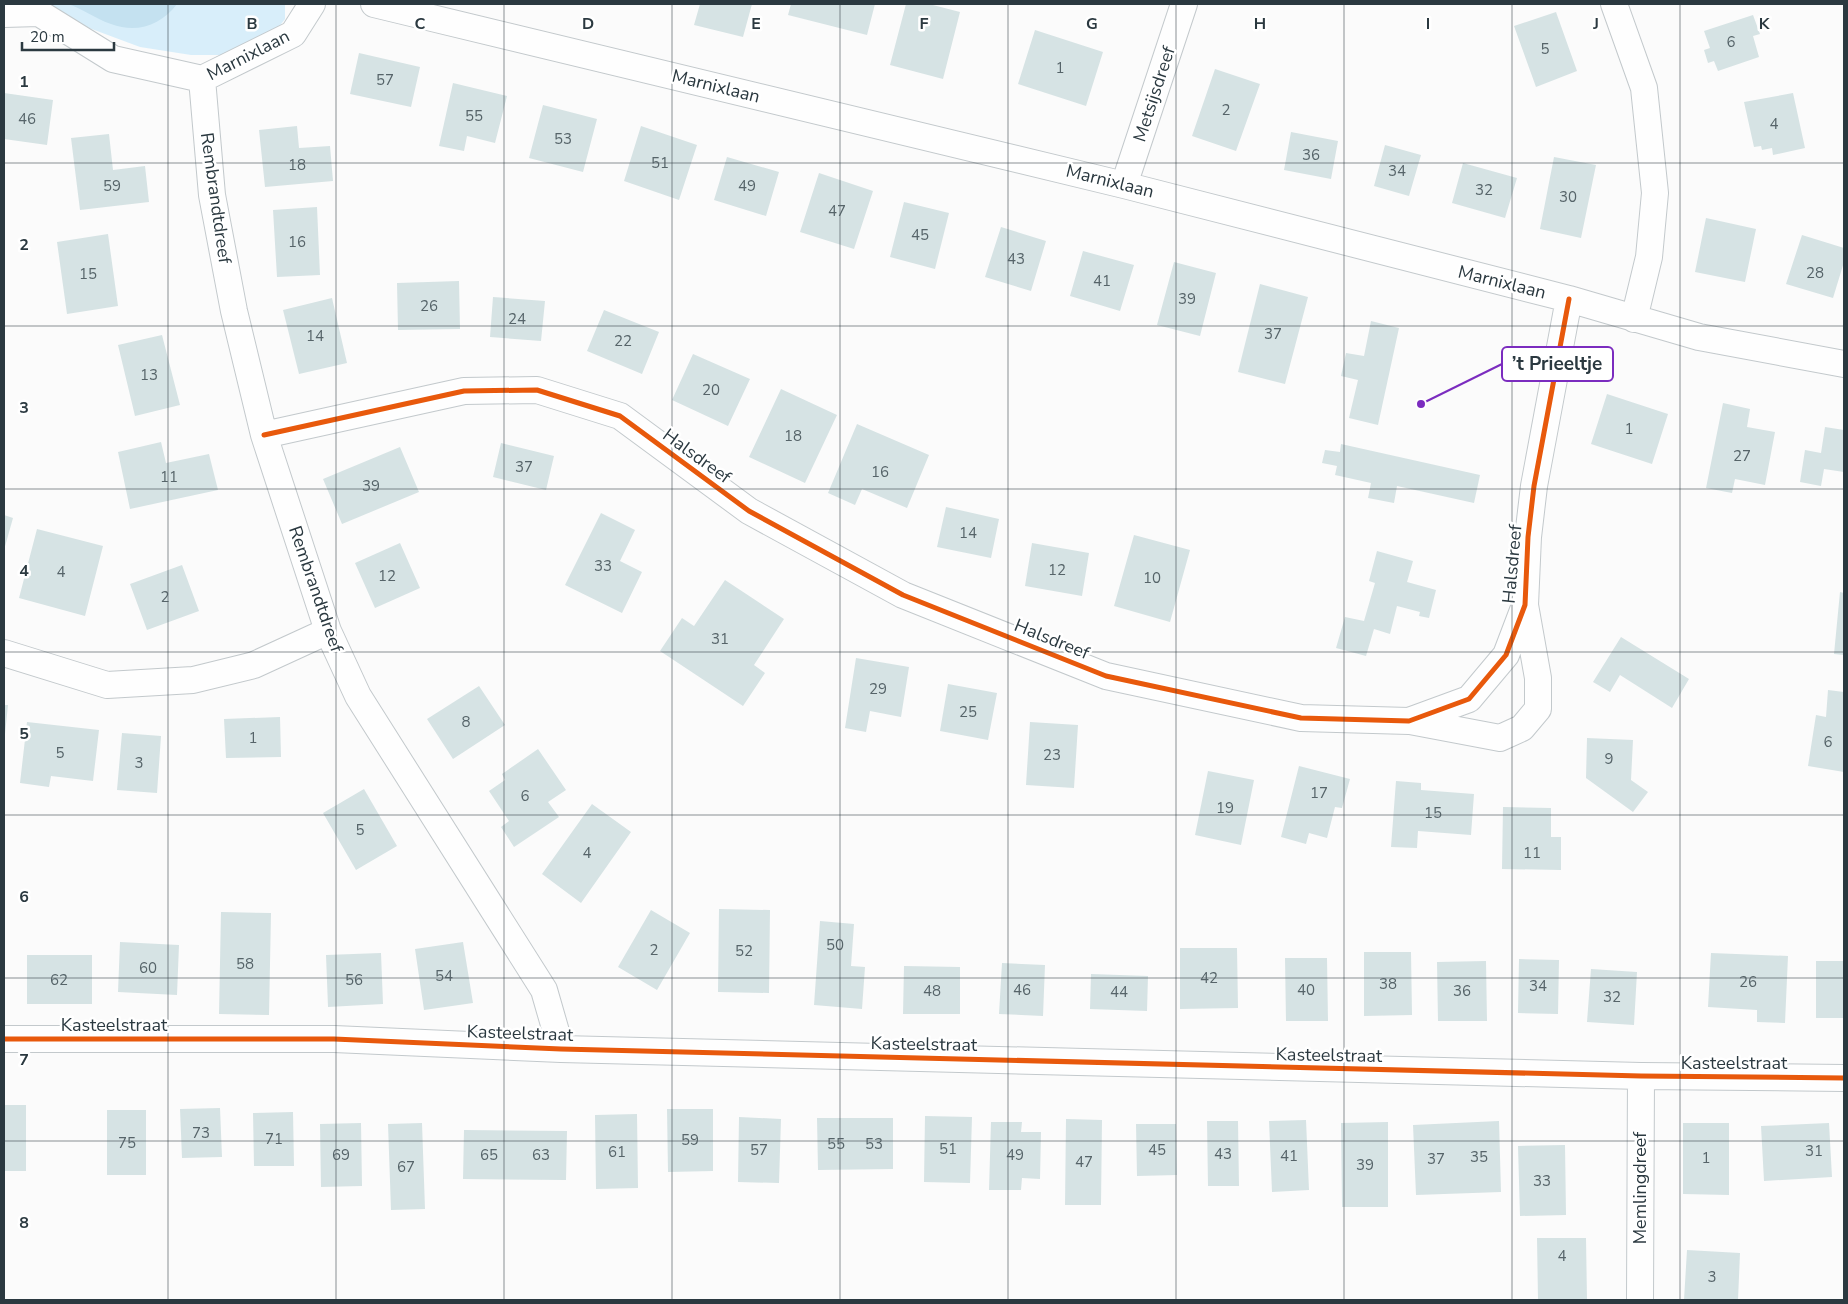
<svg xmlns="http://www.w3.org/2000/svg" width="1848" height="1304" font-family="'Nunito Sans',sans-serif">
<style>
.green{fill:#d8eefa}
.forest{fill:#c4e1f0}
.building{fill:#d6e3e4}
.lines{fill:none;stroke-linecap:round;stroke-linejoin:round}
.street-casing{stroke:#c3c9cc;stroke-width:28}
.street{stroke:#fefefe;stroke-width:26}
.cycleway-casing{stroke:#fff;stroke-width:8}
.cycleway{stroke:#e8590c;stroke-width:5}
.grid{fill:none;stroke:#2b3940;stroke-width:1;stroke-opacity:0.55}
.labels{text-anchor:middle;dominant-baseline:central;stroke-width:5;stroke-linejoin:round;paint-order:stroke}
.number-label{font-size:15px;fill:#566469}
.street-label{font-size:18px;fill:#2b3940;stroke:#fff}
.grid-label{font-size:16px;text-anchor:middle;font-weight:bold;fill:#2b3940;stroke:#fff;stroke-width:5;stroke-linejoin:round;paint-order:stroke}
.leader{fill:none;stroke:#7b2cbf;stroke-width:2}
.callout-dot{fill:#7b2cbf;stroke:#fff;stroke-width:2}
.callout{fill:#fff;stroke:#7b2cbf;stroke-width:2}
.callout-label{font-size:19px;text-anchor:middle;font-weight:bold;fill:#2b3940}
</style>
<rect width="100%" height="100%" fill="#fbfbfb"/>
<path class="green" d="M40,4H285V19L275,32L227,55H191L140,47L89,28Z"/>
<path class="forest" d="M68,4H177C161,25 137,34 111,24C96,19 83,9 68,4Z"/>
<path class="building" d="M700,4H752L743,37L694,25Z
M791,4H875L867,35L788,15Z
M906,4H929L960,12L943,79L890,65Z
M1556,12L1577,71L1536,87L1514,26Z
M1753,15L1760,34L1753,36L1759,57L1718,71L1714,61L1708,63L1704,50L1710,48L1704,31Z
M1035,30L1103,52L1086,106L1018,84Z
M359,53L420,67L411,107L350,94Z
M1215,69L1260,84L1236,151L1192,136Z
M453,83L507,96L495,143L467,136L464,151L439,146Z
M4,93L53,100L47,145L4,139Z
M1793,93L1805,148L1773,155L1772,148L1762,150L1761,146L1754,147L1744,102Z
M543,105L597,119L583,172L529,158Z
M297,126L299,148L330,146L333,181L265,187L259,130Z
M641,126L697,145L679,200L624,181Z
M1291,132L1338,141L1331,179L1284,170Z
M109,134L113,170L145,166L149,202L80,210L71,138Z
M1385,145L1421,155L1409,196L1374,186Z
M727,157L779,172L766,216L714,200Z
M1554,157L1596,165L1581,238L1540,229Z
M1463,163L1517,178L1505,218L1452,203Z
M819,173L873,191L854,249L800,232Z
M904,202L949,213L935,269L890,257Z
M317,207L320,275L277,277L273,210Z
M1706,218L1756,229L1745,282L1695,272Z
M1001,227L1046,241L1031,291L985,277Z
M108,234L118,306L67,314L57,242Z
M1802,235L1844,248V262L1833,298L1786,284Z
M1083,251L1134,265L1120,311L1070,296Z
M1174,262L1216,273L1200,336L1157,325Z
M459,281L460,329L398,330L397,283Z
M1260,284L1308,297L1285,384L1238,372Z
M493,297L545,301L541,341L490,337Z
M332,298L347,363L299,374L283,310Z
M604,310L659,332L642,374L587,351Z
M1371,321L1399,328L1378,425L1349,418L1358,380L1341,376L1346,353L1364,356Z
M162,335L180,405L135,416L118,345Z
M693,354L750,379L728,426L672,400Z
M781,389L837,415L805,483L749,457Z
M1607,394L1668,414L1652,464L1591,444Z
M1723,403L1750,409L1747,427L1775,432L1765,485L1735,479L1732,493L1706,488Z
M857,424L929,455L907,508L862,489L855,505L828,493Z
M1825,427L1844,430V472L1824,469L1821,486L1800,482L1805,450L1821,453Z
M161,442L166,463L209,454L218,490L130,509L118,452Z
M501,443L554,456L546,490L493,477Z
M1341,444L1480,475L1474,503L1397,486L1394,503L1368,498L1371,483L1335,475L1337,466L1322,463L1325,450L1340,452Z
M400,447L419,492L342,524L323,479Z
M946,507L999,519L991,558L937,547Z
M601,513L635,530L620,561L642,572L622,613L565,585Z
M4,515L13,518L4,550Z
M37,529L103,546L85,616L19,598Z
M1134,535L1190,550L1170,622L1114,606Z
M400,543L420,588L375,608L355,563Z
M1032,543L1089,553L1082,596L1025,586Z
M1377,551L1413,561L1407,582L1436,590L1429,618L1419,616L1420,612L1397,606L1390,634L1374,629L1366,656L1336,648L1345,617L1364,621L1375,583L1369,581Z
M182,565L199,611L147,630L130,584Z
M725,580L784,619L754,665L765,673L743,706L660,651L682,618L694,626Z
M1840,592L1844,593V655L1834,654Z
M1621,637L1689,679L1672,708L1620,675L1610,692L1593,682Z
M856,658L909,667L901,717L870,711L866,732L845,728Z
M948,684L997,693L988,740L940,731Z
M479,686L505,725L453,759L427,719Z
M1828,690L1844,692V772L1808,766L1816,715L1826,717Z
M4,705H8L5,734H4Z
M280,717L281,757L226,758L224,719Z
M27,722L99,730L93,781L51,776L49,787L20,783Z
M1030,722L1078,725L1074,788L1026,785Z
M122,733L161,736L157,793L117,790Z
M1587,738L1633,740L1631,780L1648,792L1633,812L1586,778Z
M538,749L566,790L548,802L559,817L514,847L501,827L509,821L489,791L505,780L502,774Z
M1299,766L1350,779L1342,808L1335,807L1327,838L1309,833L1306,844L1281,837Z
M1208,771L1254,780L1241,845L1195,835Z
M1396,781L1421,783V790L1474,794L1471,835L1418,831L1417,848L1391,847Z
M364,789L397,846L356,870L323,813Z
M592,804L631,832L581,903L542,874Z
M1503,807L1551,808V837H1561V870L1502,869Z
M719,909L770,910L769,993L718,992Z
M651,910L690,933L657,990L618,967Z
M221,912L271,913L269,1015L219,1014Z
M820,921L854,924L851,966L865,967L862,1009L814,1005Z
M120,942L179,945L177,995L118,992Z
M463,942L473,1003L424,1010L415,949Z
M1180,948H1237L1238,1008L1180,1009Z
M1364,952H1411L1412,1015L1364,1016Z
M381,953L383,1004L328,1007L326,955Z
M1711,953L1788,956L1785,1023L1757,1022V1010L1708,1007Z
M27,955H92V1004H27Z
M1285,958H1327L1328,1021H1286Z
M1519,959L1559,960L1558,1014L1518,1013Z
M1486,961L1487,1021H1438L1437,962Z
M1816,961H1844V1018H1816Z
M1002,963L1045,965L1043,1016L999,1014Z
M904,966L960,967V1014H903Z
M1591,969L1637,972L1634,1025L1587,1022Z
M1091,974L1148,976L1147,1011L1090,1009Z
M4,1105H26V1171H4Z
M220,1108L222,1157L182,1158L180,1109Z
M667,1109H713V1171L668,1172Z
M107,1110H146V1175H107Z
M293,1112L294,1166H254L253,1113Z
M637,1114L638,1188L596,1189L595,1115Z
M925,1116L972,1117L970,1183L924,1182Z
M739,1117L781,1119L779,1183L738,1182Z
M817,1118H893V1169L818,1170Z
M1066,1119L1102,1120L1101,1205H1065Z
M1306,1120L1309,1190L1272,1192L1269,1121Z
M1207,1121H1238L1239,1186H1208Z
M1499,1121L1501,1192L1416,1195L1413,1125Z
M991,1122H1022L1021,1132H1041L1040,1179L1022,1178L1021,1190H989Z
M1388,1122V1207H1342L1341,1123Z
M361,1123L362,1186L321,1187L320,1124Z
M422,1123L425,1209L391,1210L388,1124Z
M1683,1123H1729V1195L1683,1194Z
M1829,1123L1832,1177L1764,1181L1761,1126Z
M1136,1124H1176L1177,1175L1137,1176Z
M464,1130L567,1131L566,1180L463,1179Z
M1565,1145L1566,1215L1520,1216L1518,1146Z
M1537,1238H1586L1587,1300H1538Z
M1687,1250L1740,1253L1738,1300H1684Z"/>
<g class="lines">
<defs>
<path id="street" d="M374,4L1124,185L1569,299L1699,337L1844,364
M1614,4L1644,88L1655,193L1649,257L1634,319
M4,14L39,13L113,59L202,79L293,34L312,4
M202,79L212,195L234,311L264,435L328,631L358,696L544,990L561,1049
M1124,185L1184,4
M264,435L464,391L537,390L620,416L749,511L903,595L1106,676L1301,718L1409,721L1469,699L1506,655L1525,605L1528,537L1534,486L1569,299
M4,653L107,685L193,680L254,665L328,631
M1410,721L1500,738L1522,728L1538,709V678L1525,605
M4,1039H334L561,1049L1641,1076L1844,1078
M1640,1300L1641,1076"/>
</defs>
<use href="#street" class="street-casing"/>
<use href="#street" class="street"/>
<defs>
<path id="cycleway" d="M264,435L464,391L537,390L620,416L749,511L903,595L1106,676L1301,718L1409,721L1469,699L1506,655L1525,605L1528,537L1534,486L1569,299
M4,1039H334L561,1049L1641,1076L1844,1078"/>
</defs>
<use href="#cycleway" class="cycleway-casing"/>
<use href="#cycleway" class="cycleway"/>
</g>
<path class="grid" d="M168,4V1300M336,4V1300M504,4V1300M672,4V1300M840,4V1300M1008,4V1300M1176,4V1300M1344,4V1300M1512,4V1300M1680,4V1300M4,163H1844M4,326H1844M4,489H1844M4,652H1844M4,815H1844M4,978H1844M4,1141H1844"/>
<g class="labels">
<g class="number-label">
<text x="1731" y="42">6</text>
<text x="1545" y="49">5</text>
<text x="1060" y="68">1</text>
<text x="385" y="80">57</text>
<text x="1226" y="110">2</text>
<text x="474" y="116">55</text>
<text x="27" y="119">46</text>
<text x="1774" y="124">4</text>
<text x="563" y="139">53</text>
<text x="1311" y="155">36</text>
<text x="660" y="163">51</text>
<text x="297" y="165">18</text>
<text x="1397" y="171">34</text>
<text x="112" y="186">59</text>
<text x="747" y="186">49</text>
<text x="1484" y="190">32</text>
<text x="1568" y="197">30</text>
<text x="837" y="211">47</text>
<text x="920" y="235">45</text>
<text x="297" y="242">16</text>
<text x="1016" y="259">43</text>
<text x="1815" y="273">28</text>
<text x="88" y="274">15</text>
<text x="1102" y="281">41</text>
<text x="1187" y="299">39</text>
<text x="429" y="306">26</text>
<text x="517" y="319">24</text>
<text x="1273" y="334">37</text>
<text x="315" y="336">14</text>
<text x="623" y="341">22</text>
<text x="149" y="375">13</text>
<text x="711" y="390">20</text>
<text x="1629" y="429">1</text>
<text x="793" y="436">18</text>
<text x="1742" y="456">27</text>
<text x="524" y="467">37</text>
<text x="880" y="472">16</text>
<text x="169" y="477">11</text>
<text x="371" y="486">39</text>
<text x="968" y="533">14</text>
<text x="603" y="566">33</text>
<text x="1057" y="570">12</text>
<text x="61" y="572">4</text>
<text x="387" y="576">12</text>
<text x="1152" y="578">10</text>
<text x="165" y="597">2</text>
<text x="720" y="639">31</text>
<text x="878" y="689">29</text>
<text x="968" y="712">25</text>
<text x="466" y="722">8</text>
<text x="253" y="738">1</text>
<text x="1828" y="742">6</text>
<text x="60" y="753">5</text>
<text x="1052" y="755">23</text>
<text x="1609" y="759">9</text>
<text x="139" y="763">3</text>
<text x="1319" y="793">17</text>
<text x="525" y="796">6</text>
<text x="1225" y="808">19</text>
<text x="1433" y="813">15</text>
<text x="360" y="830">5</text>
<text x="587" y="853">4</text>
<text x="1532" y="853">11</text>
<text x="835" y="945">50</text>
<text x="654" y="950">2</text>
<text x="744" y="951">52</text>
<text x="245" y="964">58</text>
<text x="148" y="968">60</text>
<text x="444" y="976">54</text>
<text x="1209" y="978">42</text>
<text x="59" y="980">62</text>
<text x="354" y="980">56</text>
<text x="1748" y="982">26</text>
<text x="1388" y="984">38</text>
<text x="1538" y="986">34</text>
<text x="1022" y="990">46</text>
<text x="1306" y="990">40</text>
<text x="932" y="991">48</text>
<text x="1462" y="991">36</text>
<text x="1119" y="992">44</text>
<text x="1612" y="997">32</text>
<text x="201" y="1133">73</text>
<text x="274" y="1139">71</text>
<text x="690" y="1140">59</text>
<text x="127" y="1143">75</text>
<text x="836" y="1144">55</text>
<text x="874" y="1144">53</text>
<text x="948" y="1149">51</text>
<text x="759" y="1150">57</text>
<text x="1157" y="1150">45</text>
<text x="1814" y="1151">31</text>
<text x="617" y="1152">61</text>
<text x="1223" y="1154">43</text>
<text x="341" y="1155">69</text>
<text x="489" y="1155">65</text>
<text x="541" y="1155">63</text>
<text x="1015" y="1155">49</text>
<text x="1289" y="1156">41</text>
<text x="1479" y="1157">35</text>
<text x="1706" y="1158">1</text>
<text x="1436" y="1159">37</text>
<text x="1084" y="1162">47</text>
<text x="1365" y="1165">39</text>
<text x="406" y="1167">67</text>
<text x="1542" y="1181">33</text>
<text x="1562" y="1256">4</text>
<text x="1712" y="1277">3</text>
</g>
<g class="street-label">
<text transform="translate(248 55) rotate(-27)">Marnixlaan</text>
<text transform="translate(716 86) rotate(14)">Marnixlaan</text>
<text transform="translate(1154 94) rotate(-72)">Metsijsdreef</text>
<text transform="translate(1110 181) rotate(14)">Marnixlaan</text>
<text transform="translate(216 198) rotate(82)">Rembrandtdreef</text>
<text transform="translate(1502 282) rotate(14)">Marnixlaan</text>
<text transform="translate(697 456) rotate(36)">Halsdreef</text>
<text transform="translate(1512 564) rotate(-85)">Halsdreef</text>
<text transform="translate(316 589) rotate(71)">Rembrandtdreef</text>
<text transform="translate(1052 639) rotate(22)">Halsdreef</text>
<text x="114" y="1025">Kasteelstraat</text>
<text transform="translate(520 1033) rotate(2)">Kasteelstraat</text>
<text transform="translate(924 1044) rotate(1)">Kasteelstraat</text>
<text transform="translate(1329 1055) rotate(1)">Kasteelstraat</text>
<text x="1734" y="1063">Kasteelstraat</text>
<text transform="translate(1640 1188) rotate(-90)">Memlingdreef</text>
</g>
</g>
<g class="grid-label">
<text x="252" y="29">B</text>
<text x="420" y="29">C</text>
<text x="588" y="29">D</text>
<text x="756" y="29">E</text>
<text x="924" y="29">F</text>
<text x="1092" y="29">G</text>
<text x="1260" y="29">H</text>
<text x="1428" y="29">I</text>
<text x="1596" y="29">J</text>
<text x="1764" y="29">K</text>
<text x="24" y="87">1</text>
<text x="24" y="250">2</text>
<text x="24" y="413">3</text>
<text x="24" y="576">4</text>
<text x="24" y="739">5</text>
<text x="24" y="902">6</text>
<text x="24" y="1065">7</text>
<text x="24" y="1228">8</text>
</g>
<path class="leader" d="M1421 404L1502 364"/>
<circle class="callout-dot" cx="1421" cy="404" r="5"/>
<rect class="callout" x="1502" y="347" width="111" height="34" rx="5"/>
<g class="callout-label">
<text x="1557" y="370">’t Prieeltje</text>
</g>
<rect width="1848" height="1304" fill="none" stroke="#2b3940" stroke-width="10"/>
<path d="M22 42v8h92v-8" fill="none" stroke="#2b3940" stroke-width="2.5"/>
<text x="30" y="42" font-size="15" fill="#2b3940" stroke="#ffffff" stroke-width="4" paint-order="stroke">20 m</text>
</svg>
